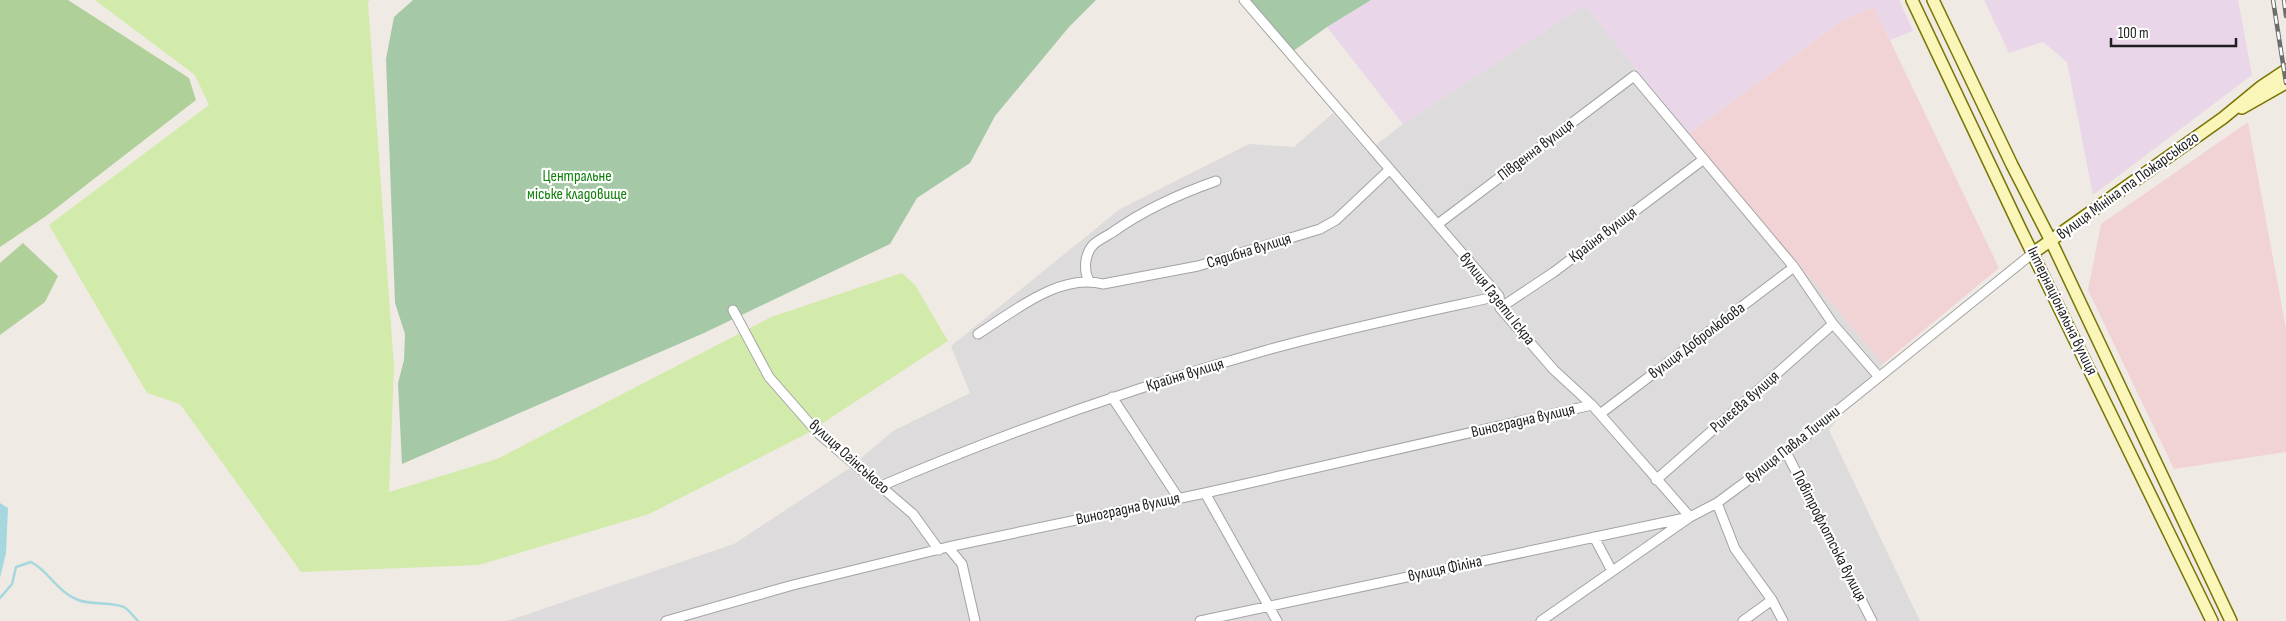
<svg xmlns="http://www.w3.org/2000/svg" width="2286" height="621" font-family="'Sofia Sans Condensed',sans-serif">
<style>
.residential{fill:#dddbdc}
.commercial{fill:#f1d3d6}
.industrial{fill:#e9d6e8}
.grass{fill:#d2ebaa}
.forest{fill:#b0d099}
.cemetery{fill:#a5c9a6}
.water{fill:#a4d8de}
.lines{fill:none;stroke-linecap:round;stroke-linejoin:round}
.stream{stroke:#a4d8de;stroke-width:2.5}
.street-casing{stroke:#a3a3a3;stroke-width:11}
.secondary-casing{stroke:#787503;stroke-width:14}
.street{stroke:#fff;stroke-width:9}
.secondary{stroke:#faf5b8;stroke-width:11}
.rail-casing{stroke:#6d6d6d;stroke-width:4.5}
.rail{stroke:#fff;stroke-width:2.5;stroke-dasharray:8;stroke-linecap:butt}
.labels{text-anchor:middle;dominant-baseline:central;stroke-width:4.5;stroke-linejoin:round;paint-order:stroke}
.street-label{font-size:16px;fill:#1f1f1f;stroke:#fff}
.park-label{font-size:16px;fill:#0f7f0a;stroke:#fff}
</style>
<rect width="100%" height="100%" fill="#f0eae4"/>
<path class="residential" d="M1585,5L1688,134L1883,364L1829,430L1920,621H507L734,544L848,469L893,431L970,393L951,346L1120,209L1249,144L1294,147L1333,113L1367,152L1403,124Z"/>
<path class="commercial" d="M1874,7L1999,268L1883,364L1688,134L1843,20Z
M2248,122L2286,329V452L2174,469L2088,290L2101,224Z"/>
<path class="industrial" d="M1371,0H1899L1913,31L1890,40L1874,7L1843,20L1688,134L1585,5L1403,124L1327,27Z
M1984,0H2238L2252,75L2093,195L2067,62L2043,42L2009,53Z"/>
<path class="grass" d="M95,0H370L368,2L394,367L389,492L497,459L771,317L902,273L915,285L948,341L806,434L649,514L479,565L301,572L180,404L147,393L49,225L209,105L195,75Z"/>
<path class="forest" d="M0,0H68L189,78L196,100L46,216L0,247Z
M23,243L58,276L45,302L0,335V263Z"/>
<path class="cemetery" d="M413,0H1096L1069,27L995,116L970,163L917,198L890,244L704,333L402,464L398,383L404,360L405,334L395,303L386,59L394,17Z
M1244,0H1371L1327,27L1289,54Z"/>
<path class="water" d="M0,503L8,508L6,553L0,578Z"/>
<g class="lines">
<path class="stream" d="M0,598L12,584L16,567L31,562C49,571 57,592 78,600C91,605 113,602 124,607C129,610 134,617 138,621"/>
<defs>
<path id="street" d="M1244,0L1499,296L1500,308L1554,370L1592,405L1690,517
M1438,224L1634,76L1794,267L1833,324L1879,377
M1089,281C1083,270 1085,254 1093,245C1098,240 1107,236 1113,232C1145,209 1179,194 1216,181
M1500,308L1554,272L1704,159
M733,310L769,377L818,433L913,514L939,550
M978,334C1013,312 1059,273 1103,284L1198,266L1320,229L1336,220L1389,170
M1112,397L1179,499
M1600,414L1794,267
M1786,452L1872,621
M1656,480L1833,324
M881,486C1007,432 1135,387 1267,350C1343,329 1421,313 1499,296
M1205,493L1277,621
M1717,503L1735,549L1772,600L1783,621
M1594,537L1612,571
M948,547L962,564L975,621
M666,621L793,585L948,547L1205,493L1592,405
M1200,621L1685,518
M1541,621L1690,517L1717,503L1786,452L2033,253
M1743,621L1772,600"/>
<path id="secondary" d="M1912,0L2021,230L2212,621
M1933,0L2012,165L2051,241L2231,621
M2242,108L2286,83
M2033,253L2223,118L2262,86L2286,70"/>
</defs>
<use href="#street" class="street-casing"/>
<use href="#secondary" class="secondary-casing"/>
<use href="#street" class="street"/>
<use href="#secondary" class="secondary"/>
<defs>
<path id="rail" d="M2273,0L2286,83
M2284,0L2286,16"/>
</defs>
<use href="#rail" class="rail-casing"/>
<use href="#rail" class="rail"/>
</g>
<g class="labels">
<g class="street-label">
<text transform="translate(1536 150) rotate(-37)">Південна вулиця</text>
<text transform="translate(2128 186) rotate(-36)">вулиця Мініна та Пожарського</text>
<text transform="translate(1603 235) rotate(-37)">Крайня вулиця</text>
<text transform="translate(1249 251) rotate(-17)">Сядибна вулиця</text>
<text transform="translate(1497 299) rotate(52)">вулиця Газети Іскра</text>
<text transform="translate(2062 311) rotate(64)">Інтернаціональна вулиця</text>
<text transform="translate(1697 341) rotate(-37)">вулиця Добролюбова</text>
<text transform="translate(1185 375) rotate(-17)">Крайня вулиця</text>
<text transform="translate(1745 402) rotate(-41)">Рилєєва вулиця</text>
<text transform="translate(1523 421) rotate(-13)">Виноградна вулиця</text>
<text transform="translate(1793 445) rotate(-38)">вулиця Павла Тичини</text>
<text transform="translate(849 457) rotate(42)">вулиця Огінського</text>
<text transform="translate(1128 509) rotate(-12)">Виноградна вулиця</text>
<text transform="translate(1829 536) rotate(63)">Повітрофлотська вулиця</text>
<text transform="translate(1445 569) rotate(-12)">вулиця Філіна</text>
</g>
<g class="park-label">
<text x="577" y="176">Центральне<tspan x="577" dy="18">міське кладовище</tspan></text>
</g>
</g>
<path d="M2111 38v8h125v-8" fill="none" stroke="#1f1f1f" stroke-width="2.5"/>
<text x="2118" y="38" font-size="15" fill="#1f1f1f" stroke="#ffffff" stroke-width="4" paint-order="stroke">100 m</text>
</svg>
